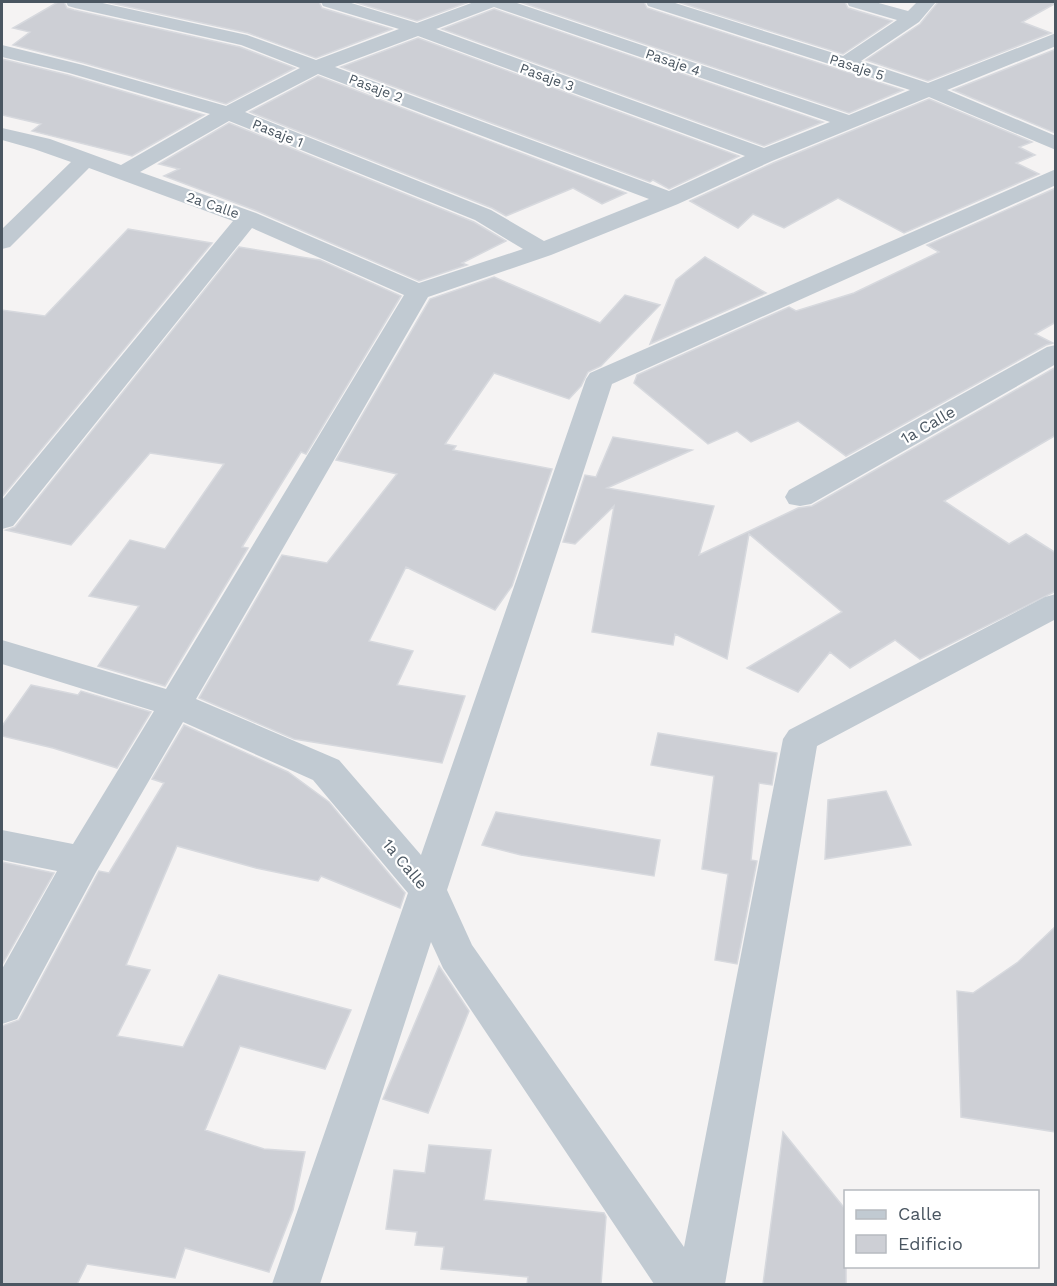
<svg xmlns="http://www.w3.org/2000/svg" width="1057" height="1286" font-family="'Work Sans',sans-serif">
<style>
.building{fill:#cdcfd5;stroke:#d7d9de;stroke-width:1.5}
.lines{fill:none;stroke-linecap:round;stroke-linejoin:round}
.minor{fill:#c1cad2;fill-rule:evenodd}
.labels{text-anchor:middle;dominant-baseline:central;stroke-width:4.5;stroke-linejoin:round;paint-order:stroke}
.far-street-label{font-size:14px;fill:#4a5661;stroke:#fff}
.street-label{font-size:16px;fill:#4a5661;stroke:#fff}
</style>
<rect width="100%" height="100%" fill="#f5f3f3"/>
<path class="building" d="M58,2H64L67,8L74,10L240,47L295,68L226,104L84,63L13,45L30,32L13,28Z
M106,2H319L322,8L392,29L316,58L248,33Z
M354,2H469L417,21Z
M520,2H644L647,8L903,90L849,113Z
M678,2H845L848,8L892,21L843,54Z
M938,2H1056V3L1022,22L1051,33L928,81L866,60L920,24Z
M494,9L823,122L764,146L442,29Z
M418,38L739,156L669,189L653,180L650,182L341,67Z
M1056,49L1055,133L953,90Z
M2,59L68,75L204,115L132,156L32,131L41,124L2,115Z
M318,76L626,193L602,204L573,188L506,216L492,208L250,112Z
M929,99L1032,142L1019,147L1035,155L1016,163L1039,174L904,233L838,198L784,228L753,214L738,228L690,201L773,163Z
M229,123L474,222L506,241L462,263L467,265L419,281L257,211L164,176L179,169L159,164Z
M1056,188V322L1035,334L1053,343L1046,345L846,456L798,421L751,442L737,431L708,444L634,383L637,375L789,307L796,311L854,293L939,252L927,245Z
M128,229L212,243L2,497V310L45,316Z
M239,247L320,260L401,296L306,454L301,452L242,547L248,548L165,686L98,666L139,606L89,596L130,540L165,549L224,464L150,453L71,545L6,530L15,527Z
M705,257L766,293L650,344L676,280Z
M494,277L600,323L625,295L660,305L601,366L588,372L581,386L569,399L494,373L445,444L456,446L453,450L552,469L512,586L495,610L406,567L369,641L413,651L397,685L465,696L442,763L294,739L199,698L282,555L327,563L397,474L336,460L430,299Z
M1056,367V435L944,501L1009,544L1026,534L1056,553V591L920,659L895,640L850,668L830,652L798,692L747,668L842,612L749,534L727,659L675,634L673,645L592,632L614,506L575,544L563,542L585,475L596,477L613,437L692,450L607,488L714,506L699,555L798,508L812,506Z
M31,685L78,695L81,691L151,712L117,768L53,748L2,736V726Z
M184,725L288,772L329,802L405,893L400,908L321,876L318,881L256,868L177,846L126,965L150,970L117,1036L183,1047L219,975L351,1010L325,1069L240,1046L205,1130L264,1149L305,1152L293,1210L269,1272L185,1248L175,1278L87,1264L77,1284H2V1026L19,1020L99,871L109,873L164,783L152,779Z
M658,733L777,753L772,785L759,783L751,860L757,861L737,964L715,960L728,874L702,869L714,776L651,765Z
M886,791L911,845L825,859L828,800Z
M496,812L660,840L654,876L521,855L482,845Z
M2,862L54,873L2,965Z
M1056,926V1132L961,1117L957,991L973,993L1018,962Z
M439,966L469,1011L428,1113L383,1099Z
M783,1132L846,1210V1284H763Z
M429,1145L491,1150L484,1200L604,1213L606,1217L601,1284H527L528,1277L441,1269L444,1247L415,1245L417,1232L386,1229L394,1170L425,1173Z"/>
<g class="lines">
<path class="minor" d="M66,2H98L247,35L316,60L399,29L323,6L321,2H348L417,23L474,2H514L849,115L910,90L648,6L646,2H672L843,56L897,20L849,6L847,2H875L908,11L917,2H936L919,22L861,61L928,83L1056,33V46L947,90L1056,136V150L929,97L772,161L678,204L551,255L428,297L196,699L339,760L421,855L586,379L590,373L1056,169V185L612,384L447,890L472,945L684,1247L783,739L789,730L1045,597L1056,594V619L817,746L725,1284H654L443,968L431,942L320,1284H272L408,893L313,780L183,722L96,872L17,1019L2,1024V969L57,871L2,860V830L73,844L154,711L2,664V640L166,689L404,295L252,228L13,526L2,529V500L233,221L89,168L10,247L2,249V229L71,162L34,149L2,140V128L50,139L121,165L210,114L69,73L2,57V45L83,65L226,106L300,68L241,45L75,8L68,6ZM494,7L830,122L764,148L436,29ZM418,36L745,156L669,191L335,67ZM318,74L649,199L544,241L491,210L245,112ZM229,121L475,220L523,249L419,283L256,213L140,172Z
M1056,345V364L811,504L800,506L789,504L785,497L789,490L1047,347Z"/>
</g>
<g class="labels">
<g class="far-street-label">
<text transform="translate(673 62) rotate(19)">Pasaje 4</text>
<text transform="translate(857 67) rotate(18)">Pasaje 5</text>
<text transform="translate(547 77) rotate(20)">Pasaje 3</text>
<text transform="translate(376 88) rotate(21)">Pasaje 2</text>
<text transform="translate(278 133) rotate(22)">Pasaje 1</text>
<text transform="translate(213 205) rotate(19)">2a Calle</text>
</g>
<g class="street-label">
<text transform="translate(928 425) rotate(-30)">1a Calle</text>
<text transform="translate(405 864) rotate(50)">1a Calle</text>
</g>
</g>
<rect width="1057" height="1286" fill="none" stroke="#4a5661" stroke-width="6"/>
<rect x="844" y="1190" width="195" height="78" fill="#ffffff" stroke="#b7bbc0" stroke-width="1.5"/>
<rect x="856" y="1210" width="30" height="9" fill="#c1cad2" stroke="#b7bbc0" stroke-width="1.5"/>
<text x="898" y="1220" font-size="18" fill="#4a5661">Calle</text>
<rect x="856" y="1235" width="30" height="18" fill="#cdcfd5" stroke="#b7bbc0" stroke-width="1.5"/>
<text x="898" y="1250" font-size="18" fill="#4a5661">Edificio</text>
</svg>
